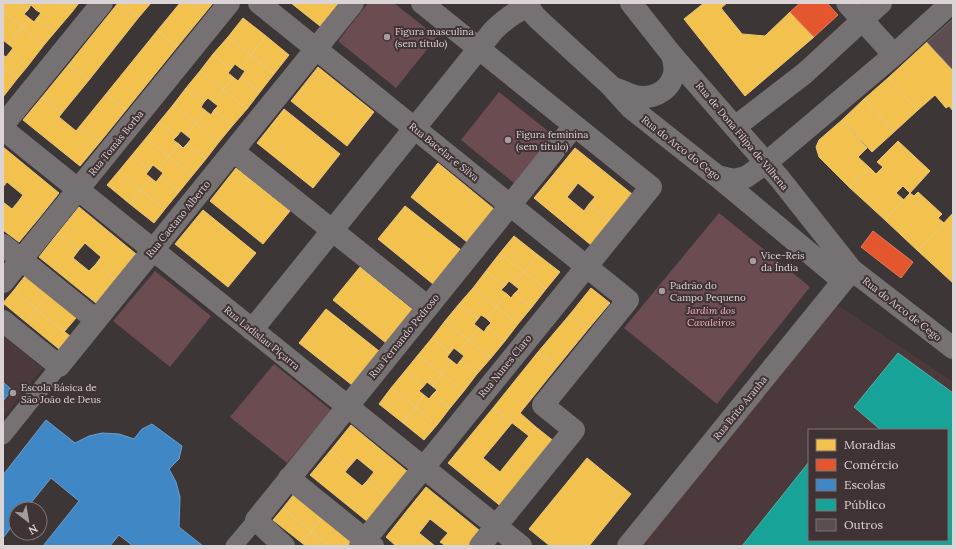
<svg xmlns="http://www.w3.org/2000/svg" width="956" height="549" font-family="Lora,serif">
<style>
.built{fill:#4c393c;fill-rule:evenodd}
.green{fill:#6b4c51}
.homes{fill:#f2c14e;stroke:#ebc676}
.shops{fill:#e4572e;stroke:#e27c60}
.schools{fill:#3f88c5;stroke:#6e9eca}
.public{fill:#17a398;stroke:#52b1aa}
.building{fill:#5b4d50;stroke:#746e6f}
.lines{fill:none;stroke-linecap:round;stroke-linejoin:round}
.pedestrian{stroke:#767273;stroke-width:17}
.minor{stroke:#767273;stroke-width:22}
.tertiary{stroke:#767273;stroke-width:22}
.poi-dot{fill:#a49c9d;stroke:#403335;stroke-width:1.5}
.labels{text-anchor:middle;dominant-baseline:central;stroke-width:4;stroke-linejoin:round;paint-order:stroke}
.poi-label{font-size:10px;fill:#dcd3d4;stroke:#403335;text-anchor:start}
.street-label{font-size:10px;fill:#dcd3d4;stroke:#403335}
.park-label{font-size:10px;font-style:italic;fill:#f9b3be;stroke:#403335}
</style>
<rect width="100%" height="100%" fill="#3d3637"/>
<path class="built" d="M821,294L953,382V546H618ZM809,430H947V540H809Z
M3,336L43,368L3,417Z"/>
<path class="green" d="M368,3H394L437,37L396,88L338,41Z
M499,92L553,135L514,183L461,140Z
M719,213L810,287L717,404L624,328Z
M155,271L211,316L170,367L113,321Z
M274,364L331,410L287,463L230,417Z"/>
<path class="homes" d="M4,3H19L28,10L24,14L29,18L22,27L3,12Z
M19,3H41L36,10L31,5L28,10Z
M41,3H60L72,12L55,32L37,18L41,13L36,10Z
M60,3H79L72,12Z
M118,3H122L139,17L89,80L69,64Z
M122,3H151L139,17Z
M180,3H190L204,14L177,47L157,31Z
M190,3H213L204,14Z
M291,3H339L320,26Z
M704,3H727L721,8L742,34L765,36L790,12L814,37L745,96L684,19Z
M3,12L22,27L8,44L3,40Z
M29,18L34,22L37,18L55,32L44,45L22,27Z
M243,18L266,36L251,55L228,37Z
M22,27L44,45L27,67L10,52L13,48L8,44Z
M157,31L177,47L126,110L106,94Z
M266,36L289,55L274,74L251,55Z
M228,37L251,55L240,68L235,64L231,69L213,54Z
M927,42L953,70V111L949,106L946,108L935,95L918,110L888,78Z
M10,52L27,67L17,79L3,67V55L6,57Z
M213,54L231,69L228,73L233,77L223,90L200,71Z
M251,55L274,74L260,92L241,77L245,71L240,68Z
M69,64L89,80L62,113L42,97Z
M3,67L17,79L3,97Z
M318,67L374,112L347,146L291,101Z
M200,71L223,90L213,102L208,98L204,102L186,88Z
M233,77L238,81L241,77L260,92L247,109L223,90Z
M888,78L918,110L894,132L864,99Z
M186,88L204,102L201,107L206,111L196,123L173,105Z
M223,90L247,109L233,125L214,110L218,106L213,102Z
M106,94L126,110L100,142L80,126Z
M42,97L62,113L59,117L76,131L80,126L100,142L80,166L23,120Z
M864,99L894,132L872,152L842,120Z
M173,105L196,123L186,135L181,131L177,136L159,122Z
M284,109L340,154L313,188L257,143Z
M214,110L233,125L219,142L196,123L206,111L211,115Z
M842,120L867,148L858,157L870,168L849,187L819,157L816,147L819,140Z
M159,122L177,136L173,140L179,144L169,157L146,138Z
M196,123L219,142L206,159L187,144L191,139L186,135Z
M146,138L169,157L158,169L153,165L150,169L132,155Z
M898,141L930,171L910,193L903,186L896,193L904,200L885,220L849,187L870,168L876,174L883,167L877,162Z
M179,144L183,148L187,144L206,159L192,176L169,157Z
M3,147L59,193L39,218L18,202L23,195L7,182L3,187Z
M575,148L632,194L610,221L589,204L595,197L578,183L572,191L553,175Z
M132,155L150,169L146,174L151,178L141,190L118,172Z
M169,157L192,176L179,192L160,177L163,173L158,169Z
M438,163L494,209L467,242L411,197Z
M236,168L290,211L263,244L210,201Z
M118,172L141,190L130,204L107,185Z
M553,175L572,191L567,197L584,211L589,204L610,221L591,245L534,198Z
M160,177L179,192L165,209L141,190L151,178L156,182Z
M141,190L165,209L154,223L130,204Z
M918,192L942,214L938,218L944,223L918,251L885,220L910,193L914,196Z
M3,202L12,209L18,202L39,218L19,242L3,230Z
M405,206L461,250L433,284L378,239Z
M79,207L136,254L115,279L96,264L101,257L85,243L79,250L58,233Z
M203,210L256,253L228,287L175,244Z
M953,213V283L918,251Z
M58,233L79,250L73,258L89,271L96,264L115,279L96,303L39,257Z
M514,236L538,255L524,272L500,253Z
M500,253L524,272L514,285L509,281L505,286L486,271Z
M538,255L560,272L546,289L524,272Z
M360,267L413,310L386,343L333,300Z
M486,271L505,286L501,290L507,294L496,307L473,288Z
M524,272L546,289L532,307L514,294L519,289L514,285Z
M25,276L48,294L36,309L14,290Z
M473,288L496,307L486,318L481,315L478,319L459,304Z
M591,288L610,303L589,328L571,313Z
M14,290L36,309L26,322L3,303Z
M48,294L76,318L64,332L36,309Z
M507,294L511,298L514,294L532,307L518,324L496,307Z
M459,304L478,319L474,324L479,328L469,340L445,321Z
M496,307L518,324L505,341L487,327L491,323L486,318Z
M36,309L70,336L59,349L26,322Z
M326,309L379,351L352,385L299,343Z
M571,313L589,328L557,367L538,352Z
M445,321L469,340L459,352L454,348L450,353L432,338Z
M487,327L505,341L491,358L469,340L479,328L484,332Z
M432,338L450,353L447,357L452,361L442,374L418,355Z
M469,340L491,358L477,374L460,361L464,356L459,352Z
M538,352L557,367L520,413L536,427L529,436L493,408Z
M418,355L442,374L432,386L427,382L423,387L405,371Z
M452,361L457,365L460,361L477,374L464,391L442,374Z
M405,371L423,387L419,391L424,395L415,407L391,388Z
M442,374L464,391L450,408L433,394L437,390L432,386Z
M391,388L415,407L403,423L379,404Z
M433,394L450,408L437,425L415,407L424,395L429,399Z
M415,407L437,425L424,440L403,423Z
M493,408L512,423L483,458L500,472L536,427L556,443L503,508L448,463Z
M351,425L408,472L387,498L367,481L374,472L357,458L349,467L330,451Z
M330,451L349,467L345,472L362,486L367,481L387,498L368,522L310,475Z
M587,458L631,494L589,546H550L529,529Z
M426,487L485,535L476,546H446L440,542L448,533L430,519L423,528L405,513Z
M294,494L323,517L311,531L283,508Z
M283,508L311,531L302,543L273,520Z
M405,513L423,528L419,533L435,546H396L386,537Z
M323,517L352,540L348,546H330L311,531Z
M311,531L330,546H306L302,543Z"/>
<path class="shops" d="M800,3H827L838,15L814,37L790,12Z
M873,231L913,262L901,278L861,247Z"/>
<path class="schools" d="M3,382L12,390L3,401Z
M46,420L75,443L89,436L102,433L119,434L134,439L142,429L152,424L182,446L179,459L169,469L176,482L180,497L179,527L203,546H133L119,535L110,546H43L79,501L51,478L26,509H16V521L3,538V475Z"/>
<path class="public" d="M898,353L953,393V546H742L809,462V540H947V430H881L854,407Z"/>
<path class="building" d="M953,19V70L927,42Z"/>
<g class="lines">
<path class="pedestrian" d="M3,436L59,366
M234,546L256,520"/>
<path class="minor" d="M259,3L628,300L543,405L574,430L480,546
M529,3C529,9 534,15 538,19L611,86L631,108L717,176L843,281
M847,3L894,55
M614,88C621,90 628,94 635,96C651,100 668,92 673,77C676,70 674,62 672,55
M3,125L102,3
M735,127L805,73L881,3
M3,129L521,546
M233,151L428,307
M717,176L734,180L746,177L766,163L894,55L951,3
M3,245L96,320
M3,282L229,3
M3,321L59,366L353,3
M252,330L493,31C504,20 514,12 529,6
M289,478L373,546
M284,546L256,520L574,126
M360,546L651,187L422,3
M628,546L852,270"/>
<path class="tertiary" d="M631,3L672,55L780,179L852,270L953,348"/>
</g>
<g class="poi-dot">
<circle cx="387" cy="37" r="4"/>
<circle cx="508" cy="140" r="4"/>
<circle cx="753" cy="261" r="4"/>
<circle cx="662" cy="291" r="4"/>
<circle cx="13" cy="393" r="4"/>
</g>
<g class="labels">
<g class="poi-label">
<text x="395" y="31">Figura masculina<tspan x="395" dy="12">(sem título)</tspan></text>
<text x="516" y="134">Figura feminina<tspan x="516" dy="12">(sem título)</tspan></text>
<text x="761" y="255">Vice-Reis<tspan x="761" dy="12">da Índia</tspan></text>
<text x="670" y="285">Padrão do<tspan x="670" dy="12">Campo Pequeno</tspan></text>
<text x="21" y="387">Escola Básica de<tspan x="21" dy="12">São João de Deus</tspan></text>
</g>
<g class="street-label">
<text transform="translate(742 136) rotate(50)">Rua de Dona Filipa de Vilhena</text>
<text transform="translate(116 143) rotate(-51)">Rua Tomás Borba</text>
<text transform="translate(681 148) rotate(38)">Rua do Arco do Cego</text>
<text transform="translate(444 152) rotate(39)">Rua Bacelar e Silva</text>
<text transform="translate(178 219) rotate(-51)">Rua Caetano Alberto</text>
<text transform="translate(902 309) rotate(38)">Rua do Arco de Cego</text>
<text transform="translate(404 336) rotate(-51)">Rua Fernando Pedroso</text>
<text transform="translate(262 338) rotate(39)">Rua Ladislau Piçarra</text>
<text transform="translate(505 366) rotate(-51)">Rua Nunes Claro</text>
<text transform="translate(740 408) rotate(-51)">Rua Brito Aranha</text>
</g>
<g class="park-label">
<text x="711" y="310">Jardim dos<tspan x="711" dy="12">Cavaleiros</tspan></text>
</g>
</g>
<rect width="956" height="549" fill="none" stroke="#dcd3d4" stroke-width="8"/>
<rect x="808" y="429" width="140" height="112" fill="#403335" stroke="#7e7375"/>
<rect x="816" y="439" width="20" height="12" fill="#f2c14e" stroke="#7e7375"/>
<text x="844" y="449" font-size="12" fill="#dcd3d4">Moradias</text>
<rect x="816" y="459" width="20" height="12" fill="#e4572e" stroke="#7e7375"/>
<text x="844" y="469" font-size="12" fill="#dcd3d4">Comércio</text>
<rect x="816" y="479" width="20" height="12" fill="#3f88c5" stroke="#7e7375"/>
<text x="844" y="489" font-size="12" fill="#dcd3d4">Escolas</text>
<rect x="816" y="499" width="20" height="12" fill="#17a398" stroke="#7e7375"/>
<text x="844" y="509" font-size="12" fill="#dcd3d4">Público</text>
<rect x="816" y="519" width="20" height="12" fill="#5b4d50" stroke="#7e7375"/>
<text x="844" y="529" font-size="12" fill="#dcd3d4">Outros</text>
<g transform="translate(28 521) rotate(149)"><circle r="19" fill="#403335" stroke="#7e7375"/>
<path d="M0-3L7 15L0 10L-7 15Z" fill="#a49c9d"/>
<text y="-6" font-size="11" font-weight="bold" text-anchor="middle" fill="#dcd3d4">N</text>
</g>
</svg>
